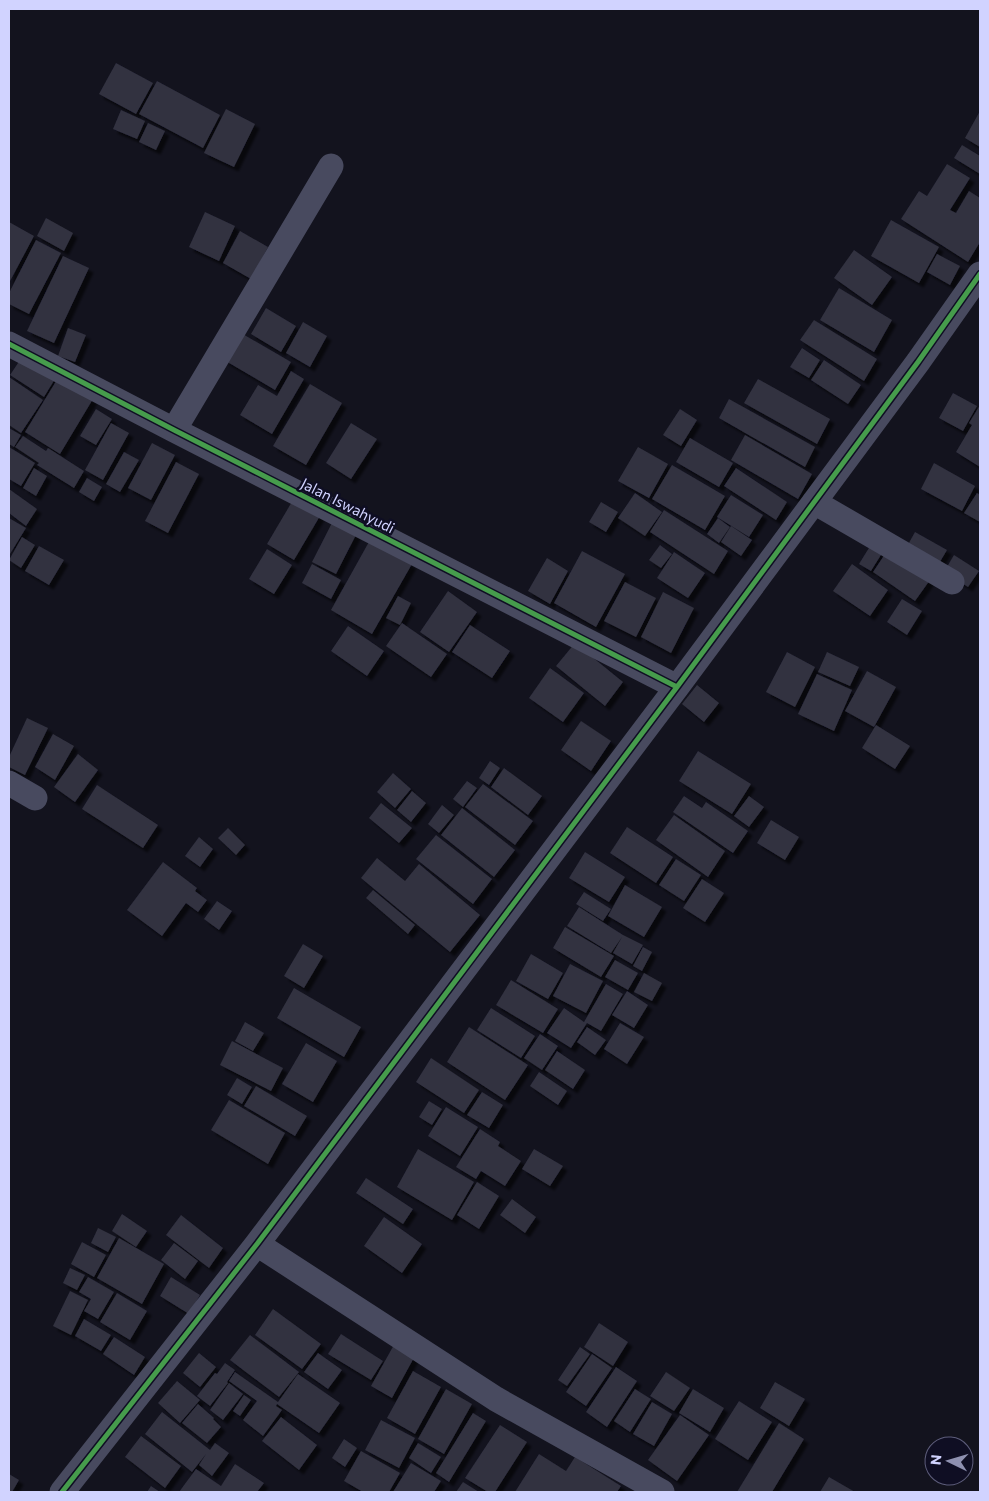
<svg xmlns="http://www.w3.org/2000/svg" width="989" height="1501" font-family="Commissioner,sans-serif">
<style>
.building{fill:#313140;filter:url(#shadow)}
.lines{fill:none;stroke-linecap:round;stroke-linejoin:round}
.minor{stroke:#484a5f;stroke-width:25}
.cycleway-casing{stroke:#0f0e23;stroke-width:8}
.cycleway{stroke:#469c4c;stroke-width:5}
.labels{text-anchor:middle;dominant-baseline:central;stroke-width:5;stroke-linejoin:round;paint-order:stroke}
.street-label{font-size:15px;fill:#d1d3ff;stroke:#0f0e23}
</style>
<defs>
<filter id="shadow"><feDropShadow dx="4.5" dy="4.5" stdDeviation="1" flood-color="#0009"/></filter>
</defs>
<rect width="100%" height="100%" fill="#13131e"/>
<path class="building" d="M116,63L153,83L136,114L99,94Z
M157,81L220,115L203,148L139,114Z
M226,109L255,124L234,167L204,153Z
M121,110L145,121L137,139L113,129Z
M980,111V147L965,138Z
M148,123L165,131L156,150L139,142Z
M962,145L980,156V174L954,158Z
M947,164L970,178L950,210L956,213L969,191L980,198V242L968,262L901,219L919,191L927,196Z
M205,212L235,226L219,261L189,247Z
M46,218L73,233L64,251L37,236Z
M891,220L939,247L919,283L871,256Z
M9,222L34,236L9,283Z
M240,231L268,247L251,279L223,263Z
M36,240L61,253L29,314L9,304V293Z
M854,250L892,277L872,305L834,278Z
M937,254L960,266L950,285L927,272Z
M63,256L89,268L54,343L27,331Z
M839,288L892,320L874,352L820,320Z
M266,308L296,326L281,352L251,334Z
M814,320L877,359L864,381L800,340Z
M303,322L327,336L310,367L286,353Z
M68,328L86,335L75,362L58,356Z
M241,333L291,362L275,390L224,360Z
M802,348L820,360L809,378L790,367Z
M22,357L55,379L44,397L10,375Z
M824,360L861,385L848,404L811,380Z
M291,371L304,379L272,434L240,415L258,385L277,396Z
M9,377L43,400L21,433L9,425Z
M58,378L93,399L60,454L25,432Z
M758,379L830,419L817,444L744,403Z
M310,384L342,403L306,465L273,446Z
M953,393L977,406L963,431L939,418Z
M729,399L815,447L805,467L719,418Z
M980,405V467L956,452L972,425L969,423Z
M96,409L112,419L96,445L80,436Z
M680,409L697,420L681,446L663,435Z
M111,423L129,433L103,480L85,470Z
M351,423L377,439L351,479L326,463Z
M9,428L21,435L14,447L9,444Z
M745,435L812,474L798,499L731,460Z
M23,436L46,451L48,448L84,471L74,488L37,465L39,463L15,447Z
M690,438L733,463L719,487L676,462Z
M152,443L175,455L151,500L128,488Z
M9,447L35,463L21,486L9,479Z
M638,447L668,464L649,498L618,481Z
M124,452L139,460L120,492L106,484Z
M176,462L199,474L168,533L145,521Z
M934,463L975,486L962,511L921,489Z
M672,465L725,496L705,530L652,499Z
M34,468L47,476L36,496L23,488Z
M736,468L787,502L776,520L724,486Z
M87,478L102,487L94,501L79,492Z
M9,489L37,509L26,526L9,513Z
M635,493L662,512L645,536L618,518Z
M977,493L980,495V522L964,513Z
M731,495L763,515L749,537L717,517Z
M293,500L320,516L294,560L267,544Z
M601,502L618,512L606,532L589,522Z
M664,510L728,551L714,574L650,532Z
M9,518L26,528L10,554L9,553Z
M718,518L730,527L719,543L707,534Z
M334,519L358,531L336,574L312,562Z
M731,526L752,540L741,556L721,542Z
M915,532L947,550L937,567L905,550Z
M22,537L35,545L21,568L9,560Z
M370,540L412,564L372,634L331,610Z
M872,543L884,550L871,571L859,564Z
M660,545L672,554L661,568L649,560Z
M39,546L64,560L49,585L25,571Z
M267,549L292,565L274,594L249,579Z
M582,551L625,574L596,627L554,603Z
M887,551L930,580L915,601L873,572Z
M674,552L705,573L688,598L657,578Z
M954,555L979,571L968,587L944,572Z
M547,558L568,571L550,604L528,591Z
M312,564L341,580L331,599L302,583Z
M852,564L888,590L870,616L833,591Z
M625,582L656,598L636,637L604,621Z
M448,591L477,612L449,652L420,632Z
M663,592L694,608L671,653L641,637Z
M398,596L411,603L400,625L386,618Z
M902,599L922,611L907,635L887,622Z
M402,623L447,654L431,677L386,646Z
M470,625L510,651L492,678L452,652Z
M348,626L384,651L367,676L331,651Z
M575,643L623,682L605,706L556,666Z
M787,652L815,667L795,707L766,692Z
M827,652L859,667L850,686L818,672Z
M550,668L584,693L563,722L529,698Z
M867,671L896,687L874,727L845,711Z
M817,674L852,690L834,731L798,714Z
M697,685L719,703L704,722L682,704Z
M27,718L48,728L25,775L9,767V757Z
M581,721L611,741L591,771L561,750Z
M876,725L910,746L895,769L862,748Z
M53,734L74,746L55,780L35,767Z
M698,751L751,784L732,814L679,781Z
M78,754L98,770L75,802L54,787Z
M490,761L500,768L489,785L479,778Z
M504,768L542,796L528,815L491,787Z
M393,773L411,789L395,808L377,792Z
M467,781L477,788L463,807L453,799Z
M483,784L533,821L515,845L465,807Z
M97,785L158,825L143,848L82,809Z
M412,791L426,803L411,822L397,810Z
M684,796L702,808L706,802L748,831L733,853L673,812Z
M749,796L764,807L749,827L734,816Z
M381,803L412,828L399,843L369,818Z
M442,805L454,815L439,833L428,824Z
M462,808L515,850L494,877L441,835Z
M674,815L725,851L708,877L656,840Z
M771,820L799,837L785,860L757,843Z
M627,827L673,857L656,883L610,853Z
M228,828L245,845L236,855L218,838Z
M436,835L492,879L473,904L416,859Z
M199,837L213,849L200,867L185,856Z
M585,852L625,877L609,902L569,878Z
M377,858L405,881L419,864L480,915L450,952L361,878Z
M676,859L701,875L684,901L659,885Z
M163,862L197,888L195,891L207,900L198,912L186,903L162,936L127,910Z
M702,879L724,893L705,922L683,908Z
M625,885L662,907L644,937L608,916Z
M373,890L415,925L408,934L366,898Z
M584,892L611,909L603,921L576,904Z
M217,901L232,911L219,930L204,919Z
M579,907L623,935L643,945L632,964L613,953L622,937L611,953L567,926Z
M565,927L614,956L601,977L553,948Z
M303,944L323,956L304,988L284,976Z
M643,947L652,952L642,971L633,966Z
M531,954L563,973L548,999L516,981Z
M615,960L638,973L628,990L605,977Z
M570,964L603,981L586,1013L553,996Z
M644,973L662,983L652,1001L634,992Z
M511,980L558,1009L543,1033L496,1005Z
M606,984L623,994L601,1031L587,1023L571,1048L547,1033L564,1008L584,1022Z
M294,988L361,1027L344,1057L277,1018Z
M627,991L648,1005L634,1028L612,1015Z
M491,1008L535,1036L521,1058L477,1030Z
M245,1022L264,1033L253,1051L235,1041Z
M620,1023L644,1037L627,1064L604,1049Z
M469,1027L528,1065L505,1100L447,1062Z
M587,1027L606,1040L595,1055L577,1042Z
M540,1034L558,1046L542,1070L524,1058Z
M232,1041L283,1068L271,1091L220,1065Z
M306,1043L337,1061L313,1102L282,1084Z
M557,1051L585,1070L573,1089L545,1070Z
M431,1058L479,1090L464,1113L416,1082Z
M539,1072L567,1091L558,1105L530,1086Z
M237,1078L252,1087L242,1104L227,1095Z
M256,1086L307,1116L295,1136L244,1106Z
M482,1092L503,1105L489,1128L467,1115Z
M229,1100L285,1133L268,1164L211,1130Z
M429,1101L442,1109L432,1125L419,1117Z
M446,1107L478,1127L460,1156L428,1136Z
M480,1129L500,1142L498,1146L521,1161L505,1186L481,1171L476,1179L456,1167Z
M418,1149L474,1182L452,1220L397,1187Z
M534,1149L563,1166L550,1186L522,1169Z
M366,1178L413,1209L403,1224L356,1193Z
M477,1182L499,1196L479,1229L457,1215Z
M512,1199L536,1217L525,1233L500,1215Z
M122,1214L147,1231L136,1247L112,1231Z
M181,1215L223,1248L209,1268L166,1235Z
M384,1217L422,1244L402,1273L364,1246Z
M98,1228L116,1237L108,1252L91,1243Z
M119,1238L164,1264L142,1304L97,1278Z
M82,1242L106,1255L94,1277L71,1264Z
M174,1243L198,1261L185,1279L161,1260Z
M70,1268L85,1275L77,1290L63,1283Z
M88,1277L114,1292L98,1319L84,1311L91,1299L79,1292Z
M171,1277L200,1295L189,1314L160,1296Z
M70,1291L88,1300L71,1335L53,1326Z
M117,1293L147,1311L130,1340L100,1322Z
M273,1309L321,1344L302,1369L255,1335Z
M84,1319L111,1335L101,1351L75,1336Z
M599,1323L628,1342L613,1366L584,1347Z
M341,1334L383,1361L371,1380L328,1354Z
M250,1335L299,1372L279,1397L230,1360Z
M114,1337L145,1357L134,1375L103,1354Z
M395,1343L416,1354L392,1398L371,1386Z
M580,1347L590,1354L567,1386L558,1380Z
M199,1353L216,1367L200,1387L183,1373Z
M318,1353L342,1370L328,1389L304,1372Z
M592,1354L612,1368L586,1406L566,1392Z
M225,1363L235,1370L227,1382L228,1383L210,1406L197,1396L215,1373L217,1374Z
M616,1367L637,1381L607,1427L586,1412Z
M413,1371L441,1387L415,1434L387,1418Z
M235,1372L278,1402L298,1374L340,1403L319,1433L277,1404L276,1406L282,1410L263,1436L243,1420L257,1401L229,1381Z
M666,1372L690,1388L674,1411L650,1396Z
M177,1381L200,1400L180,1423L158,1403Z
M775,1382L805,1399L789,1426L760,1408Z
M229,1383L243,1394L223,1420L210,1410Z
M446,1389L472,1404L444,1454L418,1439Z
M635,1389L651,1399L630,1432L614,1421Z
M693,1389L724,1408L710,1432L679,1413Z
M244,1395L251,1400L240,1416L233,1411Z
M739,1401L772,1422L748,1460L715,1439Z
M652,1402L672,1414L654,1446L633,1434Z
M198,1404L214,1418L213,1419L221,1427L207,1443L182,1423Z
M162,1412L210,1450L215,1443L229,1453L212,1476L199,1465L206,1454L192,1472L145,1434Z
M473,1413L486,1421L449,1482L436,1473Z
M680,1415L709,1435L677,1481L648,1460Z
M281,1417L317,1445L299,1470L262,1441Z
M381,1420L415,1438L399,1468L365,1450Z
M779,1423L804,1439L772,1492H737Z
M500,1425L527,1442L495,1492H488L465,1478Z
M141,1436L181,1466L165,1488L125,1457Z
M344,1439L357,1448L345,1467L332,1458Z
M418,1443L441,1457L431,1473L409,1458Z
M361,1451L400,1473L389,1492H363L344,1481Z
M539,1454L566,1471L575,1457L621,1486L617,1492H515Z
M411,1463L441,1481L434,1492H393Z
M235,1464L264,1483L257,1492H179L196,1469L221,1486Z
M9,1474L19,1480L12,1492H9Z
M829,1477L855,1492H820Z
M463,1482L479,1492H456Z
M151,1486L160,1492H147Z"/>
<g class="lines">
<path class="minor" d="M9,344L174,430L677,687
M174,430L331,166
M814,502L952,582
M9,783L35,798
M257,1244L496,1399L662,1492
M62,1492L257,1244L677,687L918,362L980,274"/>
<defs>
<path id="cycleway" d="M9,344L174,430L677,687
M62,1492L257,1244L677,687L918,362L980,274"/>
</defs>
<use href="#cycleway" class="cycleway-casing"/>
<use href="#cycleway" class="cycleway"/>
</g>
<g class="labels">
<g class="street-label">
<text transform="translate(348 505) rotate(27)">Jalan Iswahyudi</text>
</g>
</g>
<rect width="989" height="1501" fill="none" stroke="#d1d3ff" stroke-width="20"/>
<g transform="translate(949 1461) rotate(275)"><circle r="24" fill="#0f0e23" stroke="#5d5d7b"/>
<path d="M0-4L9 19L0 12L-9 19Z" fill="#8e90b0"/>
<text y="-8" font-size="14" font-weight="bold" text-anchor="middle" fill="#d1d3ff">N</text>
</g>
</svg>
